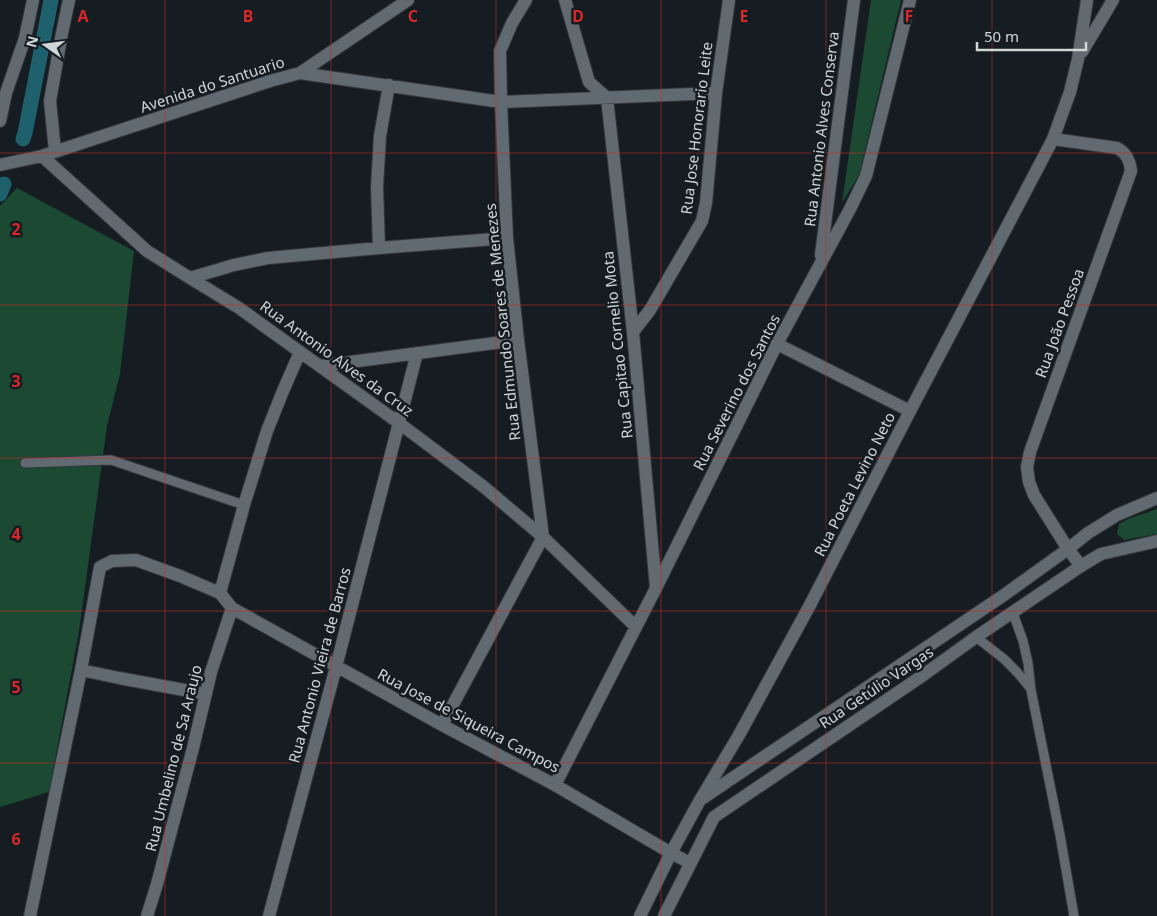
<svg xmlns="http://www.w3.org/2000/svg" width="1157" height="916" font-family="'Noto Sans',sans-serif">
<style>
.green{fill:#1b4931}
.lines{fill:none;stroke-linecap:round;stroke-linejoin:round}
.canal{stroke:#1e606b;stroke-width:15}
.service-casing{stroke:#34383d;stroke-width:11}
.pedestrian-casing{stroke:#34383d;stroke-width:14}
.minor-casing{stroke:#34383d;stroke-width:14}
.secondary-casing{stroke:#34383d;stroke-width:14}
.service{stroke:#616a70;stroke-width:9}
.pedestrian{stroke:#616a70;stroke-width:12}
.minor{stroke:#616a70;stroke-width:12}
.secondary{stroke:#616a70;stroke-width:12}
.grid{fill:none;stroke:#d62828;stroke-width:1;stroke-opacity:0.55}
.labels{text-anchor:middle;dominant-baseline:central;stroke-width:5;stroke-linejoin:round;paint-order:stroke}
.street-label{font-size:15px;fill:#d0d5d8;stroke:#161d22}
.grid-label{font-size:16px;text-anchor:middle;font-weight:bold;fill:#d62828;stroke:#161d22;stroke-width:5;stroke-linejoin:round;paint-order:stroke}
</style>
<rect width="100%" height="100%" fill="#161d22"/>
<path class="green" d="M871,0H901L859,175L842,203Z
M17,188L134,251L120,374L107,426L79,631L49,792L0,807V206Z
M1157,509V534L1124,540L1117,534L1119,524L1128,519Z"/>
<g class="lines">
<path class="canal" d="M23,139L25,133L51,0
M0,194L4,184"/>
<defs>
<path id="service" d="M25,463L111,460L244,505
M1013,613L1023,641L1028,663L1031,690L1060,835L1074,916
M976,637L1004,659L1017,672L1031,689"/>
<path id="pedestrian" d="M777,344L910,411"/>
<path id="minor" d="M526,0L512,23L500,51L501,102L507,238L518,340L543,537
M565,0L589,82L607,98L633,332L656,588
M300,73L408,0
M0,121L6,93L25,38L33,0
M1053,139L1117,148C1127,153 1130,161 1131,171L1030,452L1027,467L1029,482L1034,495L1068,549L1081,566
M55,151L50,101L62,33L69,0
M42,156L270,81L300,73L501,102L716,93
M0,165L42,156L147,251L190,278L239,308L399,423L484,487L543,537L636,627
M379,248L377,187L380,136L389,85
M821,255L854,0
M190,278L234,265L268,258L379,248L507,238
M633,332L650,310L702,221L706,203L716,93L729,0
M320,366L518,340
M220,593L244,505L267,431L283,391L300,352
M81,670L100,567L112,561L136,560L180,576L220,593L232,608L442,725L555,785L671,853L690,863
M442,725L543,537
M555,785L656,588L777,344L850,209L866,176L910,0
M30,916L81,670L119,678L206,694
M147,916L157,884L193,748L211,672L232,608
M269,916L336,667L417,353"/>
<path id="secondary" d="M1082,52L1113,0
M703,798L1004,595L1068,549L1088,533L1117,515L1157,498
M640,916L671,853L700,800L739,735L810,605L910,411L1053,139L1070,92L1078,59L1087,0
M664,916L714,817L922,676L976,637L1081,566L1101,554L1157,541"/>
</defs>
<use href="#service" class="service-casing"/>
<use href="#pedestrian" class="pedestrian-casing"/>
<use href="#minor" class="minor-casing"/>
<use href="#secondary" class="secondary-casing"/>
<use href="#service" class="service"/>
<use href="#pedestrian" class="pedestrian"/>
<use href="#minor" class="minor"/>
<use href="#secondary" class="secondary"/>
</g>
<path class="grid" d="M165,0V916M331,0V916M496,0V916M661,0V916M826,0V916M992,0V916M0,153H1157M0,305H1157M0,458H1157M0,611H1157M0,763H1157"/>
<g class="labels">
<g class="street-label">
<text transform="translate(212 84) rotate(-18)">Avenida do Santuario</text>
<text transform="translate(696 128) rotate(-83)">Rua Jose Honorario Leite</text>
<text transform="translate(821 129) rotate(-83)">Rua Antonio Alves Conserva</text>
<text transform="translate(502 322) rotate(-96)">Rua Edmundo Soares de Menezes</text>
<text transform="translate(1059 323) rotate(-70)">Rua João Pessoa</text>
<text transform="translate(617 345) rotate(-96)">Rua Capitao Cornelio Mota</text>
<text transform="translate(337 358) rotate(36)">Rua Antonio Alves da Cruz</text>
<text transform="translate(736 392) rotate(-63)">Rua Severino dos Santos</text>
<text transform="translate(854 484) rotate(-63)">Rua Poeta Levino Neto</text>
<text transform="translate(319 665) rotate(-75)">Rua Antonio Vieira de Barros</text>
<text transform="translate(876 687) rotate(-34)">Rua Getúlio Vargas</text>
<text transform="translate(469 720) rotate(28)">Rua Jose de Siqueira Campos</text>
<text transform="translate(173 758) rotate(-76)">Rua Umbelino de Sa Araujo</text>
</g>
</g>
<g class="grid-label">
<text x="83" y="22">A</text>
<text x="248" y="22">B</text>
<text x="413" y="22">C</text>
<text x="578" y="22">D</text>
<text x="744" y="22">E</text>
<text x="909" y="22">F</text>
<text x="16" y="235">2</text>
<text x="16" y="387">3</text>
<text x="16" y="540">4</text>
<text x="16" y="693">5</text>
<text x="16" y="845">6</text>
</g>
<g transform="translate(45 45) rotate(284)" stroke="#161d22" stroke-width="4" paint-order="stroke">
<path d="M0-4L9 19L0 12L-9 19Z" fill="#d0d5d8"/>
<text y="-8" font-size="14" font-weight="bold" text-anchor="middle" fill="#d0d5d8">N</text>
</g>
<path d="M977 42v8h109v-8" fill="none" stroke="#d0d5d8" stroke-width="2.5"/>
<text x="984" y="42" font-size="15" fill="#d0d5d8" stroke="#161d22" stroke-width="4" paint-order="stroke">50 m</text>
</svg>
